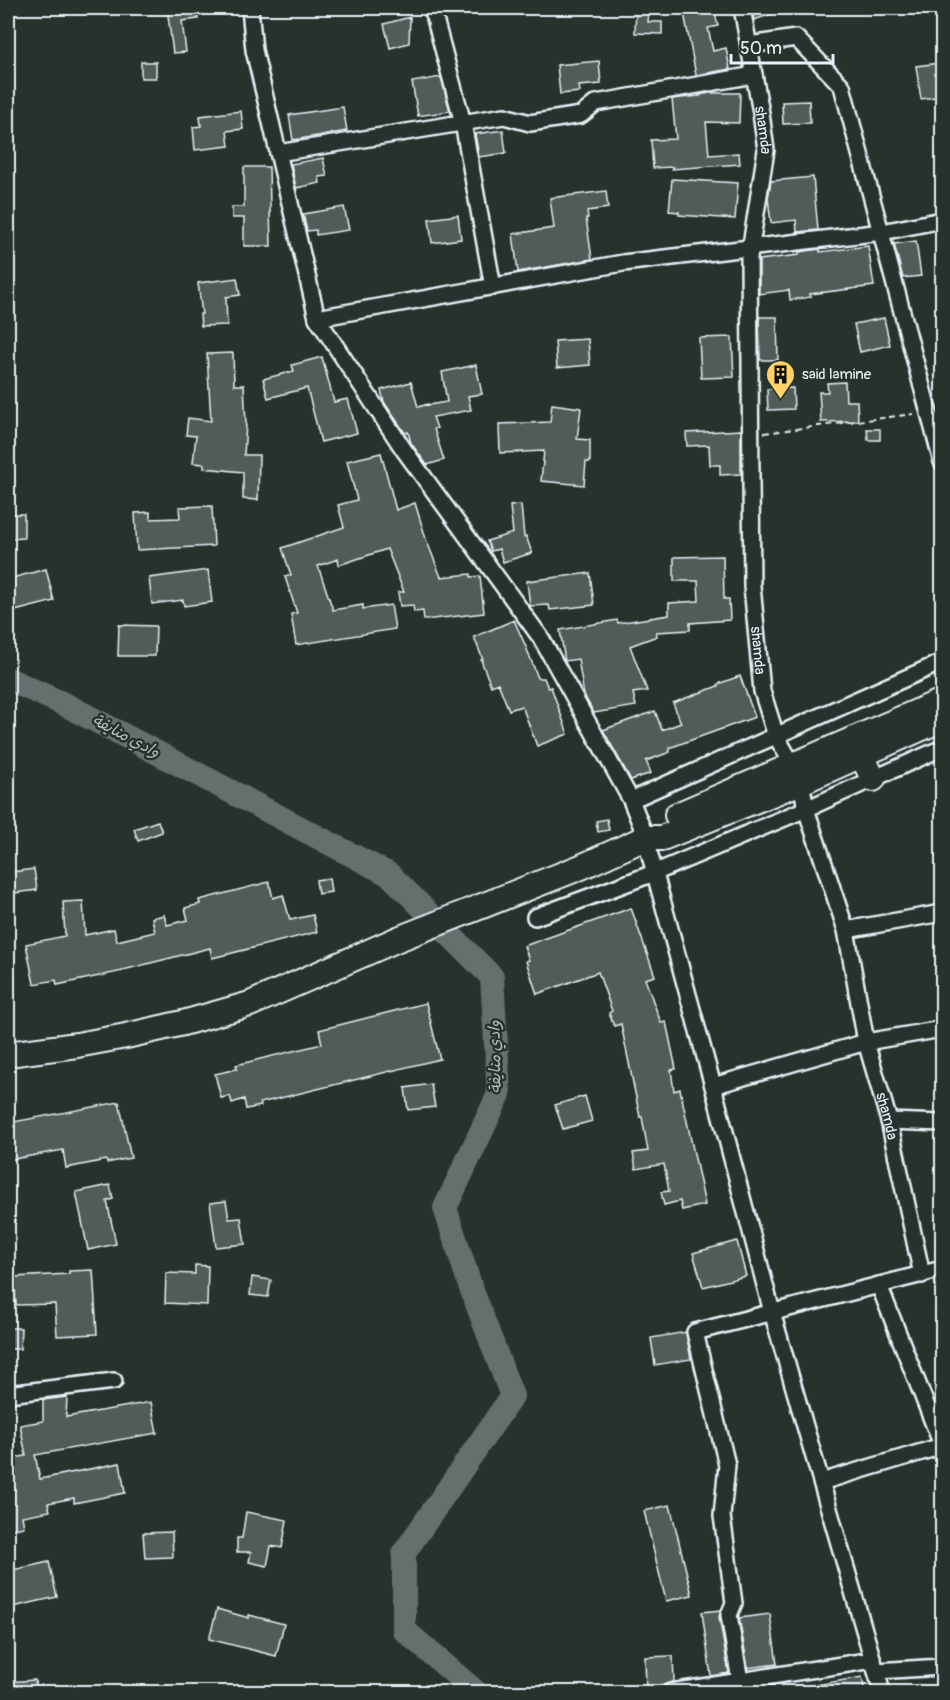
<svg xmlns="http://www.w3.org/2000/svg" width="950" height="1700" font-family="Pangolin,'Playpen Sans Arabic',sans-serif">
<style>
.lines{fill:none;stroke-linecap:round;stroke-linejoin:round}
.river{stroke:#636f6d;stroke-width:24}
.building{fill:#505c59;stroke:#e8f1f8;stroke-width:1.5}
.minor-casing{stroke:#e8f1f8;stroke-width:20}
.primary-casing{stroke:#e8f1f8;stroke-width:28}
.path{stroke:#e8f1f8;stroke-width:2;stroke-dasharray:6 4.5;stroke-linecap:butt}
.minor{stroke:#26332d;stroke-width:15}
.primary{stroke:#26332d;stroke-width:24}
.labels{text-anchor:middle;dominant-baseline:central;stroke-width:5;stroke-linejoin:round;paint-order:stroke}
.street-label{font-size:15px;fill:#e8f1f8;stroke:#26332d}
.poi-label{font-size:15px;fill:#e8f1f8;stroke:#26332d;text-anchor:start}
.water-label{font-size:16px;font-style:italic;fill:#b3bdc0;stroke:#26332d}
</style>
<rect width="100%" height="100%" fill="#26332d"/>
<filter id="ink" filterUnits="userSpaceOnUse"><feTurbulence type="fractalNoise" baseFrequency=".0167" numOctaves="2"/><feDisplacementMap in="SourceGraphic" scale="12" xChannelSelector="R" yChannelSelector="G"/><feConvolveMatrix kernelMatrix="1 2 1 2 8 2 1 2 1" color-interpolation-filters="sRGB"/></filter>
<g filter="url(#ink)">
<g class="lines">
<path class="river" d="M8,679L66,705L390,875L492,977L499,1094L445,1208L471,1288L512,1396L404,1553V1630L476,1692"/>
</g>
<path class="building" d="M167,8H197L198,19L182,21L186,52L173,53Z
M636,8H649L648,22H662V34L635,33Z
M683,8H714L718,26L708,28L713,51L726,48L730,69L696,75Z
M752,8H785L786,9L754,20Z
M410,17L409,43L390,48L384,24Z
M599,61L601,84L579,86L580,92L560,94L557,65Z
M141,62H156V78H141Z
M940,63L942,96L921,99L916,66Z
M441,77L450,111L418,116L412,82Z
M710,93H740L739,123L706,122L709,155L739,153L740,164L672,169L673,167L653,168L651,140L676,139L672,99L700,96L699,95Z
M809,101L810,123L783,124L782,102Z
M343,107L347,131L293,140L289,115Z
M241,111L243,129L227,131L229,146L195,150L193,127L201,126L200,116Z
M503,130L506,153L479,157L475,134Z
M323,158L327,176L319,177L320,183L296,188L291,164Z
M244,167H269L271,246H244V218H232V207H244Z
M813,177L818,230L797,232L796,220L771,223L768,198L771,181Z
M672,179L738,183L735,219L679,215V212L669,211Z
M606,191L608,208L587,211L588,218H586L592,259L518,272L513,234L554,228L550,198Z
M344,207L349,230L316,235V230L307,231L303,214Z
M458,215L461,239L432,243L429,219Z
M916,241L921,276L903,278L894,244Z
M868,246L874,286L810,294L811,297L790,300L789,290L759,294V260L799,255V252L820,249V252Z
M237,278L240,295L226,297L227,325L201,326L200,314H202L198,283Z
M759,317H777L778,360H760Z
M884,318L890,345L860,352L854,324Z
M732,337L734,377L701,378L699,338Z
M588,339L590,365L557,368L555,341Z
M233,353L234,385H244L246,424L244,455H259L258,500L243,499V472L204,468V464L193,463L196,436L186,435L188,418L211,421L207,354Z
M322,357L334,402L348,399L357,433L321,442L307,388L268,398L263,379L294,371L292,365Z
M476,365L482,394L468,396L471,410L433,417L437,428L434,429L444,460L427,465L411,443L408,432L405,433L384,402L381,390L411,382L418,407L428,404V405L447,402L442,372Z
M845,382L846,401H857L858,421L821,422L819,392H828L827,383Z
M793,388L794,409L768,410L767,389Z
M552,404L581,408L577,439L590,440V462H586L584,485L541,481L544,451L500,453L499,424L550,422Z
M867,429H880V440H868Z
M741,430V474L720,475V465H710L709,445L687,446L686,433Z
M381,453L396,510L415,503L426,539L441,577L471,574V577L480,576L484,613L424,620L423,611L414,612L413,605L400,606L398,592H404L387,549L339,565L338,559L318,566L333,610L363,605V609L391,605L395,629L296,645L291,614L297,613L285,577L291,575L282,548L344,527L338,505L357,500L347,461Z
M521,505L524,537L526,536L532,553L503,562L499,549L491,551L487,541L513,533L510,506Z
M212,506L214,546L137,550L135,513L150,512V519L180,518L179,507Z
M8,514H24V538L8,539Z
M723,556L724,599H729L730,620L690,623V630L656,632L657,636L630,646L647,691L633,693L636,706L594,713L584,695L578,659L565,661L560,630L617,620L618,623L669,615V603L699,601L698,581H674V557Z
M46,569L54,601L11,612L8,597V579Z
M208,570L212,602L184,606L183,600L152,604L149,578Z
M590,573L594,605L550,610L549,605L530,606L527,581Z
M514,620L526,647L538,678H544L548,688L551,687L568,734L537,746L522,706L509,710L498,683L491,686L481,660H483L474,637Z
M119,625L156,626L155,656H118Z
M740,676L755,717L669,748L670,752L646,761L651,773L631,780L603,730L655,711L662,730L681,723L673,703L718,686V684Z
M607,819L609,830L598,832L596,821Z
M158,821L162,832L138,841L134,829Z
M34,869L37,890L15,893L12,872Z
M329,878L331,892L318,894L316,880Z
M269,882L273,898L283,895L290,920L313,915L317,932L212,958L210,948L123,970V971L57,985L56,980L34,984L26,944L65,936L63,902L83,901L85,935L114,929L117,941L155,932L152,918L164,915L167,925L188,920L185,908L200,904L199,900Z
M631,908L655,976L645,979L661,1023L666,1022L676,1069L671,1070L674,1091L680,1089L705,1205L682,1210L680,1201L664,1205L661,1192L669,1191L664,1164L636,1169L633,1153L648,1151L642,1117H640L621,1024L614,1026L609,1013L612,1011L598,972L537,994L526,961L529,960L524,946Z
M426,1003L440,1059L260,1103L261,1106L246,1109L244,1099L232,1103L230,1096L221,1098L215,1074L237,1069L236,1065L322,1044L319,1030Z
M431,1084L435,1107L408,1110L405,1088Z
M585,1096L592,1121L563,1129L555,1105Z
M119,1102L131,1158L107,1163L106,1160L66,1168L63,1150L8,1160V1123Z
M110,1185L113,1199L107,1201L116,1244L88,1250L76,1192Z
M226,1201L229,1219L241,1218L245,1244L216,1247L210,1203Z
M737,1241L746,1276L703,1287L693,1253Z
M195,1265L208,1266L207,1305L165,1303L166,1273L195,1274Z
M93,1270L97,1334L57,1336L55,1304L16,1305L14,1277L69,1274V1271Z
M252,1277L271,1280L268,1297L250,1295Z
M8,1328H21L20,1349H8Z
M686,1332L691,1359L655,1365L651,1338Z
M67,1397L66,1417L151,1402L157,1433L35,1455L40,1479L120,1463L125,1493L74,1503V1498L48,1503L50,1511L22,1516L24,1527L8,1530V1459L26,1456L20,1425L43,1421V1400Z
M670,1505L692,1595L666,1601L644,1511Z
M246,1512L287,1520L282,1548L271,1546L267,1566L249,1562L251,1552H237V1538H242Z
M172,1532L173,1557L145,1558L143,1533Z
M49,1562L57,1597L8,1608V1571Z
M217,1609L249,1618V1615L284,1624L276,1656L209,1639Z
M721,1610L719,1617L729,1673L711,1676L702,1612Z
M770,1614L777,1664L748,1668L739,1618Z
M673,1656L674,1682L665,1684L662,1689H646L645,1657Z
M862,1677L865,1692H805L804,1687Z
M35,1680L36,1692H8V1682Z"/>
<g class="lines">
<defs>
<g id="minor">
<path d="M250,8L254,50L317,318L404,450L541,638L631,800L643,830L713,1086L772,1312L882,1692"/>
<path d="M432,8L463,123L493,287"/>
<path id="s1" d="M742,8L761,113L766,150L749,258L752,586L762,691L776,736L793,765L801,782L806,809L846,930L866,1042L889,1121L922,1275"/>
<path d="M749,45L796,38L842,86L942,462"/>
<path d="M278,153L504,116L530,123L581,115L596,103L754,75"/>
<path d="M317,318L623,263L882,232L942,220"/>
<path d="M631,800L942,662"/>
<path d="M535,917L654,873L806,809L942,748"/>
<path d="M846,930L942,913"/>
<path d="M713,1086L866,1042L942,1029"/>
<path d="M889,1121L942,1123"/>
<path d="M879,1285L942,1445"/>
<path d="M8,1394L114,1381"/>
<path d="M821,1482L942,1446"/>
<path d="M876,1671L942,1667"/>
<path d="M740,1681L729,1615L734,1603L722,1516L727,1465L695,1332L942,1269"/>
<path d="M671,1692L873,1660"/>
</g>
<path id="primary" d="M862,755L873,779
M677,815L942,701
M8,1054L77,1045L126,1036L183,1023L250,1004L398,939L581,867L645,838H662L801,782L942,719"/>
</defs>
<use href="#minor" class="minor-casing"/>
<use href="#primary" class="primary-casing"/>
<path class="path" d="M764,433L913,414"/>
<use href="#minor" class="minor"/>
<use href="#primary" class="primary"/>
</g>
</g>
<defs>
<symbol id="building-pin" viewBox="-11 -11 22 30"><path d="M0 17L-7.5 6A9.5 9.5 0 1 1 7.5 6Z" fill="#ffd166" stroke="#26332d"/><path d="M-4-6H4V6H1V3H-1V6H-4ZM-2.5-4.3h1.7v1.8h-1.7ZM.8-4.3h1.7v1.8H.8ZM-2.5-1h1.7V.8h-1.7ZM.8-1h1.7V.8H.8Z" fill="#111"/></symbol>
</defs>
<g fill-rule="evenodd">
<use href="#building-pin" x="764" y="358" width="33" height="45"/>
</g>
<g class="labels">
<g class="street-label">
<text stroke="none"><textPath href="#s1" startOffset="124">shamda</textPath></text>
<text stroke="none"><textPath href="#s1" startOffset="646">shamda</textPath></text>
<text stroke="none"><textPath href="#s1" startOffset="1132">shamda</textPath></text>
</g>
<g class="poi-label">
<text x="802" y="374">said lamine</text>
</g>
<g class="water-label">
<text transform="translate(126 736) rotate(28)">وادي منايفة</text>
<text transform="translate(495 1057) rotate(-91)">وادي منايفة</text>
</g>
</g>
<rect width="950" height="1700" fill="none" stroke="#26332d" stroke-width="30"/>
<rect x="15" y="15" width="920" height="1670" fill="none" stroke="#e8f1f8" stroke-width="2" filter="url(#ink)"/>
<path d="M731 54v9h102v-9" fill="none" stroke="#e8f1f8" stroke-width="3"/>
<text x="740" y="54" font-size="18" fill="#e8f1f8" stroke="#26332d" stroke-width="4.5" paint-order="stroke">50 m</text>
</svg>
